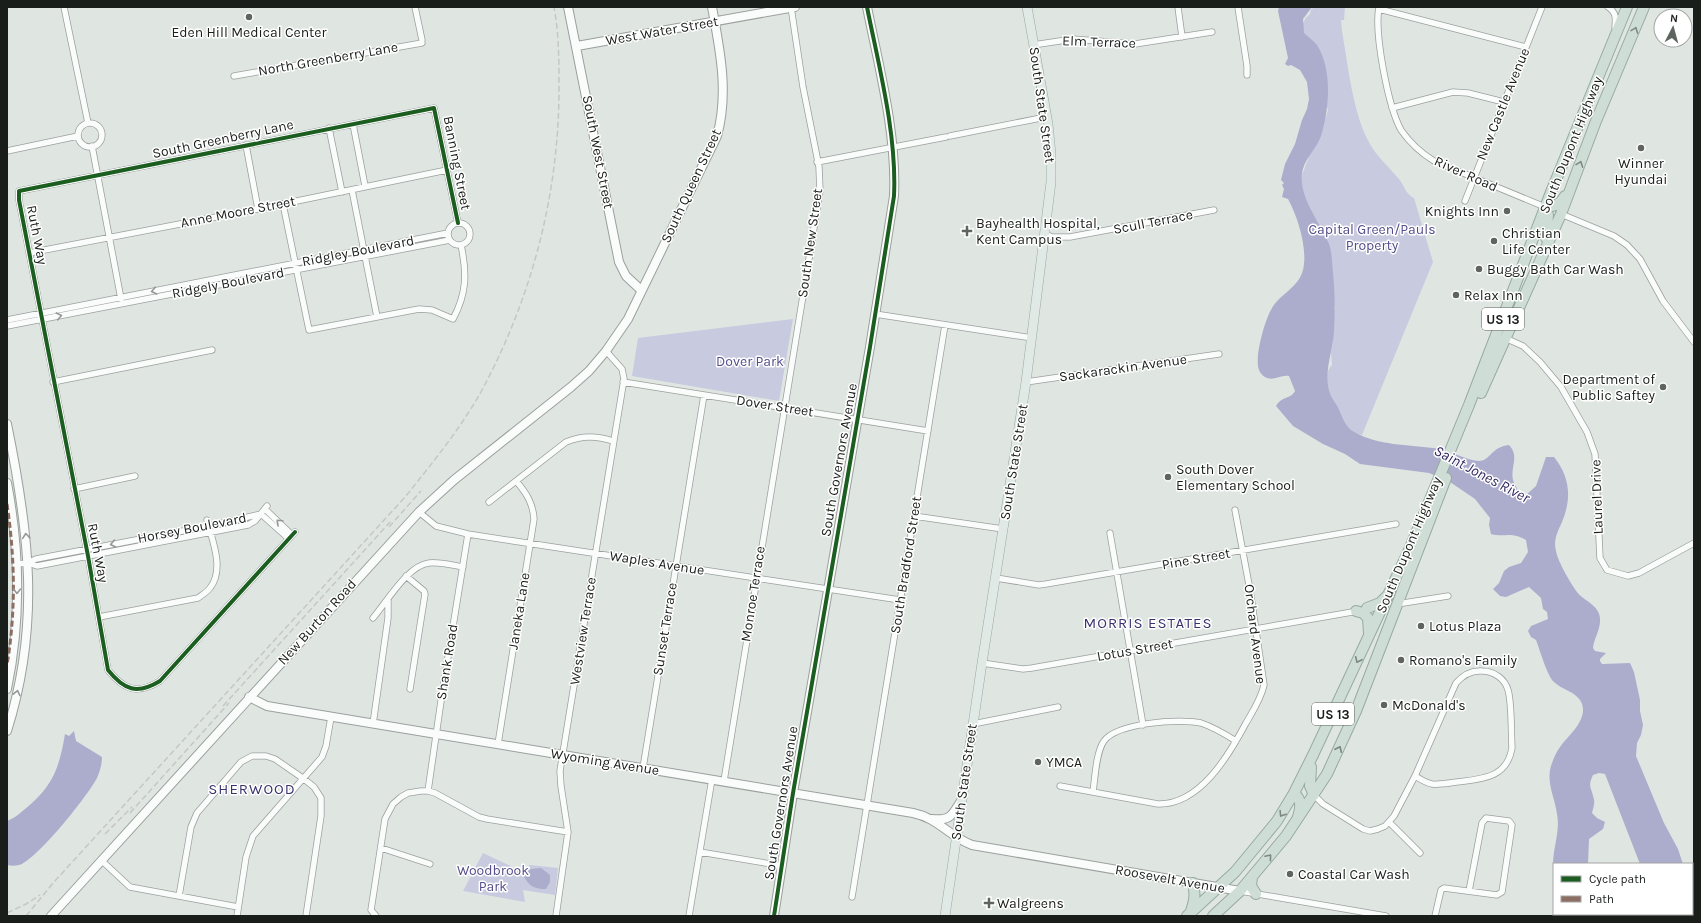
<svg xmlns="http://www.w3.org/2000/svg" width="1701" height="923" font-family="Karla,sans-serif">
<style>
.green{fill:#c8cadf}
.water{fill:#acadcc}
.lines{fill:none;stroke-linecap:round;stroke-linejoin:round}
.street-casing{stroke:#9ba09d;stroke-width:7}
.secondary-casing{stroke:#9ba09d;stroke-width:10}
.primary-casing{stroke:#96aaa0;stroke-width:10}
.highway-casing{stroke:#96aaa0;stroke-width:12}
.street{stroke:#fafbfb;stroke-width:5.5}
.secondary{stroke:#fafbfb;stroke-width:8}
.primary{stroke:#e0e9e5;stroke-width:9}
.highway{stroke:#ceded6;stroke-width:10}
.rail{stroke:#c5c7c5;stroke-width:1.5;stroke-dasharray:6 3;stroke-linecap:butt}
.quiet{stroke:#8d6e63;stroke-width:3;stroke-dasharray:6 3;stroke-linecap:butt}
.cycleway-casing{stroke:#fff;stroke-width:6}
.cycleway{stroke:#1b5e20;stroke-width:4}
.oneway{stroke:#7d8882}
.oneway2{stroke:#959896}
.poi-dot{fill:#5f6461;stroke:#fff;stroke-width:1.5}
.labels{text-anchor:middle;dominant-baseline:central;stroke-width:3;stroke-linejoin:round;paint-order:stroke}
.shield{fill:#fff;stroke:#5f625f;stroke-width:1}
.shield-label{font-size:13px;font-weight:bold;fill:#1a1e1b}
.street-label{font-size:14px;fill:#1a1e1b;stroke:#fff}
.poi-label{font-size:14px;fill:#1a1e1b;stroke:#fff;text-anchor:start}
.park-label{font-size:14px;fill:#544d8a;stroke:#fff}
.water-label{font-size:15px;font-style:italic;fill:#2e245e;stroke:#fff}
.neighbourhood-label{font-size:15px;letter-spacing:1px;fill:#3a326e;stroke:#fff}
</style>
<rect width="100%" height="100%" fill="#dfe6e2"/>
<path class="green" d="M1316,7H1345L1344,20H1341L1342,31C1348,65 1353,115 1370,144C1378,158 1389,167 1399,179C1404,185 1406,195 1414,198L1433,262L1362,435L1346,431C1339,417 1318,377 1332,365L1331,352L1333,342L1332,322L1335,307L1331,301L1299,183L1323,120L1326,117L1328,110L1300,23L1304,22L1305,19L1310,14L1311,9Z
M793,319L779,401L632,376L638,338Z
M483,853L521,871L530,865L558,868L555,895L523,890L525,902L463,891Z"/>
<path class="water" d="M1279,7H1312L1303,19L1304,33C1308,37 1314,41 1317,45C1333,70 1329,110 1321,136C1316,150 1303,160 1302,174C1299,198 1320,222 1329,244C1332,252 1332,264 1333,273C1335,292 1335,312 1334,331C1333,353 1322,374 1331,396C1334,402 1338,406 1340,412C1344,421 1346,428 1356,433C1378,445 1408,445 1433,448C1449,449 1464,460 1479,461C1490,461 1491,447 1509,445C1520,457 1510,466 1513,480C1514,484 1517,488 1519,492L1526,495L1536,486L1546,457H1554C1570,477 1572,498 1562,522C1558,531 1553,540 1556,551C1558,562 1570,582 1577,592C1584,601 1599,605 1600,618C1601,629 1594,638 1593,648L1595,651L1606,653L1600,659V661L1602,664L1630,663L1634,672L1640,700V711L1643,725L1641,735L1637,743L1636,756L1664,823L1678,849L1683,864H1640L1605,774L1599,773L1593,775C1587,787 1592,788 1594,800C1595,803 1593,809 1592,813L1597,818L1605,822L1603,829L1589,839L1588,864H1554V874C1550,852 1561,835 1557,814C1555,798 1546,783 1551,766C1553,760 1556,752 1560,747C1568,736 1582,725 1583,711C1584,693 1563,691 1554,682C1547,676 1540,650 1536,640L1531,637L1528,631L1531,626L1548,619L1547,612L1543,609L1541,598L1529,587L1506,597L1500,596L1493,589L1499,583L1504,571L1509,567L1521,563L1528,552L1526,540C1510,531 1505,538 1491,534L1489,525L1490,518L1475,499L1450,482L1429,473L1360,464L1345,454L1323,444L1293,426L1276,406C1283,395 1290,400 1295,391L1289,376C1281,374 1273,382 1265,377C1263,376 1260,373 1259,370C1254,358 1265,319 1272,308C1281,293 1298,288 1303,270C1308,250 1298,217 1288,199L1282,197L1284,189L1282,185L1284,183L1281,180L1285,164L1295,144L1302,120L1307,109L1309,99L1307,82L1300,70L1291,65L1288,66L1285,64L1288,58L1278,11Z
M74,731L76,741L102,757C102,764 100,771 97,778C86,798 42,853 22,864C17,866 12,866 7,865V821C15,818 19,814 25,809C53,786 59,769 65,734L69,736Z
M541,868L550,875V882L546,889C535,889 530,887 524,877L525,873L531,869Z"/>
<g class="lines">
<defs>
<path id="street" d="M64,7L88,123
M415,7L422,40
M1178,7L1182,37
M1238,7L1247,66V75
M1379,7C1374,33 1388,106 1401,130C1410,143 1421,153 1434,161L1545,207
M1608,7C1616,12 1616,18 1615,27
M1379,9L1526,47
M1033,45L1073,39L1135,44L1212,32
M234,76L422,43
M1392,108L1453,92L1468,93L1504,102
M78 135a12 12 0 1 1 24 0a12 12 0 1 1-24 0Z
M353,124L365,186
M329,128L342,192
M950,136L1046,117
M246,145L258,209
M92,146L121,299
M7,151L78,136
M817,162L946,137
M352,190L377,317
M1465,201L1542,7
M283,204L309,330L419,309L432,310L453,319C467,293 467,273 461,245
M1561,214L1614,236L1627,245L1640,259L1663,301L1694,342
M448 234a11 11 0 1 1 22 0a11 11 0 1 1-22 0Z
M1045,234L1052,237H1070L1214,210
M29,253L258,209L447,170
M875,314L1032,338
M7,320L448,233
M7,326L450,240
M1505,338L1523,346L1540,362L1561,387L1587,432L1595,454L1600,558L1607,570L1628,576L1639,573L1694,543
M53,382L212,350
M623,382L928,431
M1026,382L1219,354
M74,489L135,476
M489,502L566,442C583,435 597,436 613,441
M265,509L292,535
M419,512L436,526L468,534L900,600
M261,514L289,539
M914,516L1003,529
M295,532L160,681C137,695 124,690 108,670L88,556L19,200V191L434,108L458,223
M1110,533L1143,725
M28,563L37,566L248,525L255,521L267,506
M17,564L28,563L36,559L209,526L261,514
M406,576L424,591L425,594L410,689
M996,578L1039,585L1046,584L1396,524
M1397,604L1448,596
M99,617L198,598C202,595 207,592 210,588C225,569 212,540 207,520
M373,618C386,603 408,565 429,563C440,562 452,565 463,567
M982,663L1023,669L1032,668L1358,611
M373,724L388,618V600
M973,724L1058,707
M498,744L534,519C533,504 527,494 517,482
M643,768L704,395
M724,781L820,191L819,167L803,87L791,7
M1060,786L1158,804C1200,805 1229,755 1246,723C1253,711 1261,699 1264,685L1250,590L1235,510
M428,791L442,694L468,534
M1093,792C1095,778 1096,752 1104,741C1117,723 1180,718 1201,723C1213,727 1225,734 1236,741
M1314,795L1323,804L1363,829L1370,831L1378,829L1385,826L1394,816L1415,776L1456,683C1463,675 1471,670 1482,671C1494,671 1505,679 1508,690C1512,703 1511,733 1512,748C1507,778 1482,779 1457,782C1449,783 1440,785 1432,784C1426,783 1420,779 1415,776
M1389,822L1420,853
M381,848L430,864
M700,852L783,866
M101,860L130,887L238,907
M1240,891L1386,916
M179,896L191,827L197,813L241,762L252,756H266L275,759L304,779L314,787L321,798V816L306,916
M852,897L945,325
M237,916L246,857L253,836L322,757L326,746L331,717
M376,916L371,910L385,819L393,804L401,797L408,793L421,791H428L435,793L479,817L487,819L568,832
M556,916L568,832L561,786L560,771L624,379L622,369L606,351
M689,916L712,779
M1435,916L1441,890L1444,888L1497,895L1502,892L1512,825L1509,821L1486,818L1482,823L1469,891"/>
<path id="secondary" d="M568,7L619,262L626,276L641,290
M577,46L795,7
M7,424C29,531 41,624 7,731
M7,483C20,551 21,621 7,689
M249,697L267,706L913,813C938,818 950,837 972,845L1240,891
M932,819C951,821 952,815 961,801
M51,916L419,512L454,480L571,387L589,371L606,351L628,319L717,136C729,93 720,50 712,7
M774,916L793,793L870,347L894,196C897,135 879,67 867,7"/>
<path id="primary" d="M945,916L982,663L1026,382L1051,182V154L1048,124L1027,7"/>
<path id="highway" d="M1546,238L1548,215L1545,207C1555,206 1560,205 1565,196
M1481,393L1561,214L1596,121L1644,7
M1367,608L1380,603L1387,596
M1356,611L1363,613L1368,618L1369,633
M1311,767L1310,786L1314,795
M1294,793C1302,800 1301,807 1298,817
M1252,877L1251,886L1256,894
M1190,914C1194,903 1196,895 1193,883
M1187,916L1235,872L1277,821L1294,793L1313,755L1410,548L1469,405L1551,192L1627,7
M1213,916L1240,891L1286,836L1327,774L1356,711L1446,478"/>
</defs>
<use href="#street" class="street-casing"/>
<use href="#secondary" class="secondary-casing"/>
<use href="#primary" class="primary-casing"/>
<use href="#highway" class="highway-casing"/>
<use href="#street" class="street"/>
<use href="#secondary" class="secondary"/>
<use href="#primary" class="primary"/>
<use href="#highway" class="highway"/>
<path class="rail" d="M389,527L421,491
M223,706L391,521
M130,813L229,703
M105,834L132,807
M7,913L26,904L40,895
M26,916L54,882L406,496C433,462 461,428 482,390C532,297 559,194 559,88C559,61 559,34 554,7"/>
<path class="quiet" d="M7,504C15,558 16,611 7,665"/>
<defs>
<path id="cycleway" d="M295,532L160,681C137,695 124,690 108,670L88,556L19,200V191L434,108L458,223
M774,916L793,793L870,347L894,196C897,135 879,67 867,7"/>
</defs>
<use href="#cycleway" class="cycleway-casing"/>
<use href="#cycleway" class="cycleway"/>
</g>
<defs><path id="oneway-chevron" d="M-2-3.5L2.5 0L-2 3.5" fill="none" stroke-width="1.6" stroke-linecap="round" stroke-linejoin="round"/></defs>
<g class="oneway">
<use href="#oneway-chevron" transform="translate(1635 30) rotate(-69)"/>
<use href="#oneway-chevron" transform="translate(1580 164) rotate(-69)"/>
<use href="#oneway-chevron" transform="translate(1358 660) rotate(115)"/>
<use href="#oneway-chevron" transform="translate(1339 749) rotate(-65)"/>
<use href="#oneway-chevron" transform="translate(1282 814) rotate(122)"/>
<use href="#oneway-chevron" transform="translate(1269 857) rotate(-50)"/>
</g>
<g class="oneway2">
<use href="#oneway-chevron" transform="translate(154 291) rotate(169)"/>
<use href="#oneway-chevron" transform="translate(59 316) rotate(-11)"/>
<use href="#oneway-chevron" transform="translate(279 522) rotate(-137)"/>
<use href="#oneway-chevron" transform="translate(26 536) rotate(-96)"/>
<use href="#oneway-chevron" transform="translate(113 544) rotate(169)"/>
<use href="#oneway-chevron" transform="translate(17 591) rotate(91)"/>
<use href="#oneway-chevron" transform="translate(17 693) rotate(-77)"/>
</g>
<g class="poi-dot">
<circle cx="249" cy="17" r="4"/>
<circle cx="1641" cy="148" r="4"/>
<circle cx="1507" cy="211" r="4"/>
<path d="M965 225h4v4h4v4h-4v4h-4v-4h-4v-4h4z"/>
<circle cx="1494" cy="241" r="4"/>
<circle cx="1479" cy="269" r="4"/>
<circle cx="1456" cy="295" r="4"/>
<circle cx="1663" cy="387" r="4"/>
<circle cx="1168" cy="477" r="4"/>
<circle cx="1421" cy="626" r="4"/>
<circle cx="1401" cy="660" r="4"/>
<circle cx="1384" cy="705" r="4"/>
<circle cx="1038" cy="762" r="4"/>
<circle cx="1290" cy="874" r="4"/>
<path d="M987 897h4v4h4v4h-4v4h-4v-4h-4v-4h4z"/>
</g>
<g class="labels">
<g class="shield">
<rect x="1482" y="308" width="42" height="22" rx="3"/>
<rect x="1312" y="703" width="42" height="22" rx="3"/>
</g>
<g class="shield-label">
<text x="1503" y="319">US 13</text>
<text x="1333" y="714">US 13</text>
</g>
<g class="street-label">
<text transform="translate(662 31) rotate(-10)">West Water Street</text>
<text transform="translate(1099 42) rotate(2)">Elm Terrace</text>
<text transform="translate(328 59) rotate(-10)">North Greenberry Lane</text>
<text transform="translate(1503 104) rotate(-68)">New Castle Avenue</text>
<text transform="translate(1042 105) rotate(82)">South State Street</text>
<text transform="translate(223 139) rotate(-12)">South Greenberry Lane</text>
<text transform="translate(1571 145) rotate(-68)">South Dupont Highway</text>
<text transform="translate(598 152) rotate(79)">South West Street</text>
<text transform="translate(457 163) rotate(79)">Banning Street</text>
<text transform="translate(1466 174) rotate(24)">River Road</text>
<text transform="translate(691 186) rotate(-65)">South Queen Street</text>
<text transform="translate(238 212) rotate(-11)">Anne Moore Street</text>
<text transform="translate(1153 222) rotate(-11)">Scull Terrace</text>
<text transform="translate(37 235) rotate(79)">Ruth Way</text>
<text transform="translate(810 243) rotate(-82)">South New Street</text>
<text transform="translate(358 251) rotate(-11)">Ridgley Boulevard</text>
<text transform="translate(228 283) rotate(-11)">Ridgely Boulevard</text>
<text transform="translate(1123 368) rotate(-8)">Sackarackin Avenue</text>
<text transform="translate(775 406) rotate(9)">Dover Street</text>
<text transform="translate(839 460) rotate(-80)">South Governors Avenue</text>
<text transform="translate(1014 462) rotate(-81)">South State Street</text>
<text transform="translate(1597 497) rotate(-92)">Laurel Drive</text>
<text transform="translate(192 528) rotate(-11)">Horsey Boulevard</text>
<text transform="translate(1409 545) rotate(-67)">South Dupont Highway</text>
<text transform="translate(98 553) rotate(79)">Ruth Way</text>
<text transform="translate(1196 559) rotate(-10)">Pine Street</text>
<text transform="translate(657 563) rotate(9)">Waples Avenue</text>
<text transform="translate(906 565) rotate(-81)">South Bradford Street</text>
<text transform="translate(753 594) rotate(-81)">Monroe Terrace</text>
<text transform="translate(519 611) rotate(-81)">Janeka Lane</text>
<text transform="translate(317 622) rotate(-48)">New Burton Road</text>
<text transform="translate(665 629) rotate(-81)">Sunset Terrace</text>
<text transform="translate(583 631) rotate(-81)">Westview Terrace</text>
<text transform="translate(1255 634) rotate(83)">Orchard Avenue</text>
<text transform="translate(1135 650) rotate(-10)">Lotus Street</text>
<text transform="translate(447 662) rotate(-81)">Shank Road</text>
<text transform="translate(605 762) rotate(9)">Wyoming Avenue</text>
<text transform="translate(964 782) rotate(-82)">South State Street</text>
<text transform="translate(781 803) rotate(-81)">South Governors Avenue</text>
<text transform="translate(1170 879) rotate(10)">Roosevelt Avenue</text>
</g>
<g class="poi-label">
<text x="249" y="32" text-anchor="middle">Eden Hill Medical Center</text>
<text x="1641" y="163" text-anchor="middle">Winner<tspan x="1641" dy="16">Hyundai</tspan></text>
<text x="1499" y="211" text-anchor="end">Knights Inn</text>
<text x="976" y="223">Bayhealth Hospital,<tspan x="976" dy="16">Kent Campus</tspan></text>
<text x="1502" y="233">Christian<tspan x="1502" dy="16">Life Center</tspan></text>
<text x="1487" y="269">Buggy Bath Car Wash</text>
<text x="1464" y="295">Relax Inn</text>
<text x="1655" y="379" text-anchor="end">Department of<tspan x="1655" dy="16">Public Saftey</tspan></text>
<text x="1176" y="469">South Dover<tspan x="1176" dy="16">Elementary School</tspan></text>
<text x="1429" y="626">Lotus Plaza</text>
<text x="1409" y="660">Romano's Family</text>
<text x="1392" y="705">McDonald's</text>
<text x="1046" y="762">YMCA</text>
<text x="1298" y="874">Coastal Car Wash</text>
<text x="997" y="903">Walgreens</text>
</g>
<g class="park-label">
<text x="1372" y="229">Capital Green/Pauls<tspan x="1372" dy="16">Property</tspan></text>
<text x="750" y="361">Dover Park</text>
<text x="493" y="870">Woodbrook<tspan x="493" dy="16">Park</tspan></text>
</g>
<g class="water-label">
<text transform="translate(1482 474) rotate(28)">Saint Jones River</text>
</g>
<g class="neighbourhood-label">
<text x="1148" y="623">MORRIS ESTATES</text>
<text x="252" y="789">SHERWOOD</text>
</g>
</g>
<rect width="1701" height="923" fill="none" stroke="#1a1e1b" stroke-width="16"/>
<rect x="1553" y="863" width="140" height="52" fill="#ffffff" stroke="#a3a5a4"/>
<rect x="1561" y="876" width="20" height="6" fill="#1b5e20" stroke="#a3a5a4"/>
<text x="1589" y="883" font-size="12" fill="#1a1e1b">Cycle path</text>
<rect x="1561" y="896" width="20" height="6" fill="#8d6e63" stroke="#a3a5a4"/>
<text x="1589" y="903" font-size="12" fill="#1a1e1b">Path</text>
<g transform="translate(1673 28) rotate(6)"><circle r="19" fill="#ffffff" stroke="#a3a5a4"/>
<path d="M0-3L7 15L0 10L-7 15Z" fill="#5f6461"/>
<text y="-6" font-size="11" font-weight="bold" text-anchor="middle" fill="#1a1e1b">N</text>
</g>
</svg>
